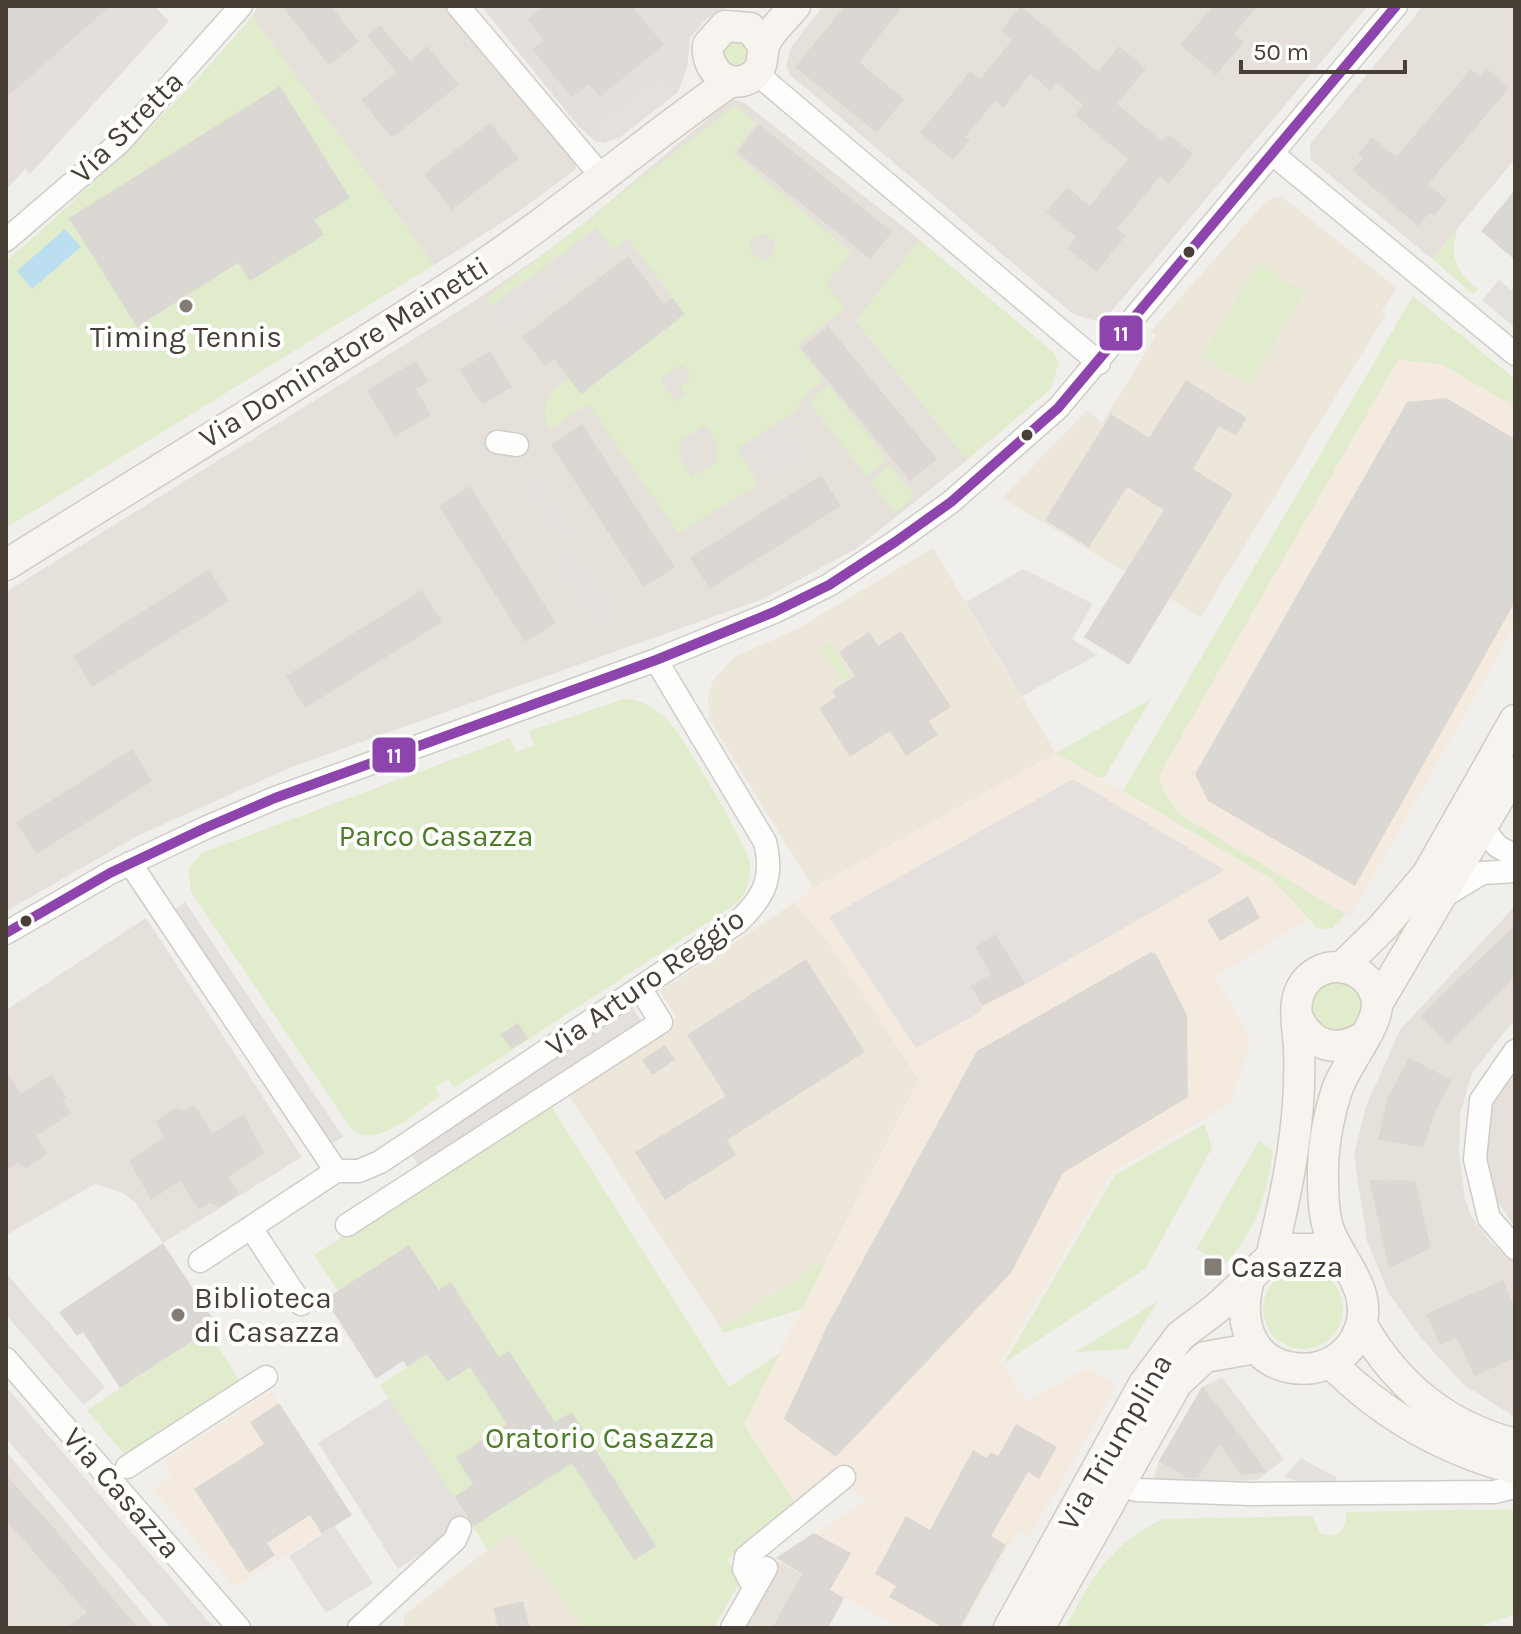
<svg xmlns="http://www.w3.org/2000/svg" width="1521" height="1634" font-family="Karla,sans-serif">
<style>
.residential{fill:#e5e0d9}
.commercial{fill:#f4eadf}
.industrial{fill:#e4dfdb}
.education{fill:#ece6db;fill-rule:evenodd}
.green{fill:#e1eccc;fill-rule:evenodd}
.parking{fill:#e3e0dd}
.water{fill:#bbdff0}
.building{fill:#dbd8d4}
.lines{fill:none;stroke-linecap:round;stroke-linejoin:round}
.street-casing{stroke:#cfcdc9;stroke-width:25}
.secondary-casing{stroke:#d1ccc3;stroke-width:33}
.street{stroke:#fdfdfc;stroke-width:22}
.secondary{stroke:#f7f4ef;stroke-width:30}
.bus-1-casing{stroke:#fff;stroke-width:16}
.bus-1{stroke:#8e44ad;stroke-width:10}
.bus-dot{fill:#484037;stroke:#fff;stroke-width:3}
.poi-dot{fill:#837d76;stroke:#fff;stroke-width:3}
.labels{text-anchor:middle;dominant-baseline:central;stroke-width:8;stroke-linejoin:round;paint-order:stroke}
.street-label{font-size:30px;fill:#484037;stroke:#fff}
.poi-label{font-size:30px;fill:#484037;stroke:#fff;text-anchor:start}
.park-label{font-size:30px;fill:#4e7b29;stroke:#fff}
.line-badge{stroke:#fff;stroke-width:3}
.badge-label{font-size:22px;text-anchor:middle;font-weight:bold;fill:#fff}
</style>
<rect width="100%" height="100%" fill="#f1efec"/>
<path class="residential" d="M259,6H444L576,164V169L511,217L434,265L252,16Z
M823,6H1368L1105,319L1099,322L1073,314L790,75L786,67L791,47Z
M1423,6H1515V159L1432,259L1311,160L1310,154V144Z
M731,99L743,102L920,240L856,321L967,460L856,549L763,599L294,766L139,835L6,911V592L475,301L569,236Z
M1515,906V1019L1472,1073L1460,1114L1459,1153L1465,1199L1471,1216L1491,1243L1515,1263V1417L1464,1385L1422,1339L1389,1294L1367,1241L1354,1155L1366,1106L1400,1030Z
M146,918L302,1157L163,1243L135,1202L123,1193L95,1184L6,1235V1010Z
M1515,1065V1227L1495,1197L1487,1155L1490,1107L1496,1089Z
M1222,1377L1284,1459L1258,1480L1152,1483L1159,1461L1202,1387Z
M6,1451L155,1628H6Z
M778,1561L844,1598L828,1628H744Z"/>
<path class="commercial" d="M1398,360L1441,364L1515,407V626L1350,917L1181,815L1163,791L1159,775Z
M1056,753L1273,880L1308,919L1215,977L1251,1039L1230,1104L1112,1172L1001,1361L1026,1402L1087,1368L1117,1385L1030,1536L1018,1530L963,1628H900L778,1561L783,1554L869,1499L830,1481L795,1503L743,1424L919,1081L828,942L794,903L813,888Z
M271,1391L352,1515L234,1587L153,1489L172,1475L163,1462Z"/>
<path class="industrial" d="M6,6H154L169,21L30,174L25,169L6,190Z
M481,6H729L706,19L690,38L687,69L678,92L620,137L603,143L595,141L579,127Z"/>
<path class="education" d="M1281,196L1397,288L1382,311L1386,314L1201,617L1002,498L1087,410L1102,423L1156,336L1151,331L1267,200Z
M933,548L1056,753L813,888L709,719L708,693L714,679L735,657L799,628ZM829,643L851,675L843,681L821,648Z
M794,903L828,942L919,1080L827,1259L721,1329L566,1091L677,1018L660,991Z
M512,1531L585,1628H405L403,1616Z"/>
<path class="green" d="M252,16L434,265L6,528V261C94,185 177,106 252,16Z
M742,38L751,56L742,68L727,66L721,47L724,43Z
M735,105L756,123L733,153L852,253L826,284L845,308L797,346L824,380L807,393L794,413L737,449L759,484L678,533L588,404L549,430C538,406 549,391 569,378L582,394L685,314L628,239L613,250L596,229L492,306L487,298ZM766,234L774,241C777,251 772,258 762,260L752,254L749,246L755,236ZM682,364L691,378L680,386L686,395L675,402L660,379ZM705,425L719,448L714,452L719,460L692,477L677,453L682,450L678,442Z
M1458,228C1449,256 1455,271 1478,289L1473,294L1432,259Z
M920,240L1053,352L1059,362L1051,389L967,460L856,321Z
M1258,264L1305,292L1249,384L1202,356Z
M1413,296L1515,379V407L1441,364L1398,360L1159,775L1163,791L1181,815L1345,914L1333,928L1318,929L1273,880L1123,791Z
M828,385L887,460L866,476L809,402Z
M890,465L915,496L895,513L870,481Z
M830,642L852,676L843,681L821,648Z
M624,699C642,699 660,710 671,724C686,742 747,844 750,863C751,880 747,891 737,903L454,1088L448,1079L435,1087L440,1096C417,1111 379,1149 352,1130L191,892L188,868L202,853L510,738L516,752L534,745L529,731Z
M1151,699L1105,776L1099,778L1056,753Z
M1312 1007a25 25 0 1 1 50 0a25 25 0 1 1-50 0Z
M549,1103L729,1387L780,1353L744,1424L795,1503L826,1487L727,1559L740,1582L714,1628H585L512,1532L488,1550L380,1385L426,1355L435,1368L439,1366L451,1283L439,1290L409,1245L338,1291L314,1255Z
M1205,1124L1212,1148L1146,1268L1004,1363L1115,1175Z
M1259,1141L1273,1151C1267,1196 1256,1231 1224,1265L1196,1249Z
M827,1259L802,1309L723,1333L721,1329Z
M1263 1309a40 40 0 1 1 80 0a40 40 0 1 1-80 0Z
M1158,1301L1128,1349L1075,1352Z
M208,1331L241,1383L127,1458L87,1410Z
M1515,1509V1614L1476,1628H1065C1091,1580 1110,1543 1163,1519L1312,1516L1321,1534C1340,1539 1346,1530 1346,1512Z"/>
<path class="parking" d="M663,75L671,97L620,137L600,142L596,126Z
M596,228L613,250L564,287L549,265Z
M542,270L558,292L508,328L492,306Z
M1499,280L1511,290L1515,287V328L1482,300Z
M784,419L793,433L745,462L737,449Z
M797,440L806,454L759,484L750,470Z
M529,472L572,538L565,542L522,476Z
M568,548L610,614L595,623L553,558Z
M1023,569L1093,604L1072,639L1097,655L1022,696L966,602Z
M1073,779L1225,870L1026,984L997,935L976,946L991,974L970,986L983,1010L916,1048L829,917Z
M185,902L343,1137L331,1144L174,910Z
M633,1008L644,1025L422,1171L411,1154Z
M6,1273L105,1387L84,1405L6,1315Z
M6,1387L41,1427L214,1628H171L6,1438Z
M389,1398L473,1527L463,1533L460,1528L398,1569L318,1443Z
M1301,1458L1337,1478L1327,1491L1284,1477Z
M335,1526L373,1583L326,1613L289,1556Z"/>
<path class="water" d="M65,229L81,247L32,289L17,271Z"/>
<path class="building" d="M6,6H110L6,98Z
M282,6H331L359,42L329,65Z
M544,6H632L664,45L600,97L589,84L572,98L532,49L544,40L527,19Z
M845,6H903L859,62L904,99L877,133L795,67Z
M1021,6L1098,72L1119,46L1146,69L1117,104L1162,141L1168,134L1193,154L1169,184L1160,176L1117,229L1126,236L1096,272L1067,248L1076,237L1046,212L1067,187L1090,206L1128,159L1075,115L1083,105L1057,83L1051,91L1030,74L1003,108L995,101L965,137L970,140L953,160L920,133L970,71L980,79L1012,40L1001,31Z
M1213,6H1258L1234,34L1244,42L1216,75L1180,45Z
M380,25L410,61L427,46L459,85L392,138L361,100L396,72L367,36Z
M1486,68L1509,88L1428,184L1447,200L1434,216L1429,213L1418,226L1352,170L1363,158L1358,154L1372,137L1396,157L1471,69L1480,77Z
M280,86L350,198L314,220L324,235L250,281L238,263L137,327L69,218Z
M490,123L519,158L452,210L424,174Z
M759,124L892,232L870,259L737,152Z
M1515,190V260L1481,231Z
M628,256L664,304L673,298L685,314L581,394L554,359L545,366L522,337Z
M828,326L937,459L910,481L801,348Z
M490,351L512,387L482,405L460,370Z
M416,361L429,382L416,389L431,415L395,437L367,390Z
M1186,380L1247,418L1236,436L1219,426L1193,469L1233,494L1129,665L1084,637L1164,510L1127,487L1089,547L1045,520L1111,414L1149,438Z
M1446,398L1515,439V602L1355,886L1208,801L1195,774L1407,402Z
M582,424L675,567L644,587L551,445Z
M821,475L841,506L710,589L690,558Z
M470,486L556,623L525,642L439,506Z
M209,569L229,601L92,687L73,656Z
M422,590L442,622L305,708L286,676Z
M901,631L951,707L929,721L938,735L906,756L890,731L850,757L819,708L836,697L832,691L855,676L839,652L869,632L878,646Z
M132,749L152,781L37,854L16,823Z
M1248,896L1260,918L1220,941L1207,920Z
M1515,925V976L1449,1044L1420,1016Z
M996,934L1026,984L982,1006L970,986L991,974L975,947Z
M1151,952L1156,954L1187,1015L1188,1097L1063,1173L1011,1273L836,1457L784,1419L828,1324L977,1051Z
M806,959L865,1052L727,1140L736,1155L665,1200L635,1152L726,1096L687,1035Z
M518,1023L528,1039L511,1049L501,1034Z
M665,1045L675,1060L652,1075L642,1060Z
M1409,1058L1452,1080L1436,1110L1423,1148L1378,1139L1388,1097Z
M6,1071L21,1094L51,1075L67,1098L63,1100L71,1113L36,1136L47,1154L27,1168L17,1163L6,1171Z
M194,1105L213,1133L243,1114L264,1153L228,1177L239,1194L219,1207L210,1203L199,1210L180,1181L151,1200L129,1161L165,1137L155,1122L175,1108L185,1111Z
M1369,1180L1415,1181L1431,1248L1389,1268Z
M163,1243L217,1325L120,1388L83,1332L77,1336L59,1312Z
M409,1245L439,1290L451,1282L499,1357L509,1351L555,1422L572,1412L656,1546L634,1560L572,1463L474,1526L454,1497L473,1484L456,1457L507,1424L470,1367L448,1381L426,1355L407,1367L403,1361L376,1379L325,1299Z
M1503,1280L1515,1308V1358L1474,1376L1457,1338L1440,1345L1426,1314Z
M1202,1387L1225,1415L1267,1472L1241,1475L1219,1444L1198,1478H1187L1159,1461Z
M279,1403L352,1515L322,1534L310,1515L267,1543L275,1555L249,1573L194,1489L264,1444L250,1422Z
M1016,1424L1057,1447L1039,1479L1028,1472L991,1536L1006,1545L960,1628H944L889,1597L896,1586L875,1574L906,1516L930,1530L973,1450L987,1458L991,1452L998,1456Z
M6,1475L52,1526L138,1628H66L87,1613L6,1520Z
M814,1533L851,1553L830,1590L844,1598L828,1628H772L802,1574L776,1558Z
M523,1601L530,1628H498L493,1608Z"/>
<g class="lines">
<defs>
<path id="street" d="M458,6L603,178
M756,73L1099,363
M1274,155L1515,354
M6,240L119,143L241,6
M497,442L517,445
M1483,828L1497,846L1515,856
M130,863L336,1171
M1444,896L1482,873L1515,871
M6,933L110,873L205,828L275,798L656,660L774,612L829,585L895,542L951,502L1058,408L1396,6
M1515,1051L1481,1100L1475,1159L1489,1218L1515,1248
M347,1225L661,1022L643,993
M251,1228L301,1304
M200,1261L336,1171H359L380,1162L738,922C764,897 774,878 765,842L656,660
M6,1359L239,1628
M127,1467L266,1377
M1120,1483L1136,1490L1251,1494L1494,1492L1515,1487
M754,1588L744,1569L746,1557L844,1477
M359,1628L455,1540L460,1528
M732,1628L766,1568"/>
<path id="secondary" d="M764,46L750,28L725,26L708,45C705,69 729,93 753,76C764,67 761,59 764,47C767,34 786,17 795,6
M6,565C160,468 316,375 468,275C559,215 642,143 731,81
M1343,966L1382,928L1427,875L1515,720
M1377,1004L1515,771
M1298,1018C1311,1046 1335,1053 1362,1038
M1249,1280C1239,1315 1246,1358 1288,1367C1319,1374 1350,1359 1360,1328C1373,1292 1343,1264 1330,1233C1324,1219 1323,1195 1323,1179C1322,1151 1328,1117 1337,1090C1345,1065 1379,1025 1377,1003C1373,964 1321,954 1302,987C1292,1004 1298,1028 1299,1047C1302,1119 1288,1187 1271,1257
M1362,1325C1397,1386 1446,1426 1515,1444
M1331,1363C1382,1415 1445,1450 1515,1469
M1009,1628L1144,1384L1180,1336L1217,1308L1271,1257L1292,1249H1315L1335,1257L1347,1268
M1039,1628L1177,1383L1205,1357L1256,1348"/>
</defs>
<use href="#street" class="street-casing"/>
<use href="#secondary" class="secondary-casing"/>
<use href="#street" class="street"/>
<use href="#secondary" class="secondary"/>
<defs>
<path id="bus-1" d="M6,933L110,873L205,828L275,798L656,660L774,612L829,585L895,542L951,502L1058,408L1396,6"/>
</defs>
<use href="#bus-1" class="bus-1-casing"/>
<use href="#bus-1" class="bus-1"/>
</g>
<g class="bus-dot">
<circle cx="1189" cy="252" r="7"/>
<circle cx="1027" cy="435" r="7"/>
<circle cx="26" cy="921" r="7"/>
</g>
<g class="poi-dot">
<circle cx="186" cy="306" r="8"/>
<rect x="1203" y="1257" width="20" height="20" rx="4"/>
<circle cx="178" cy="1315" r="8"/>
</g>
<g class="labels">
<g class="street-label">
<text transform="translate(127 127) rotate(-45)">Via Stretta</text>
<text transform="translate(344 352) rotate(-32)">Via Dominatore Mainetti</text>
<text transform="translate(645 982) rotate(-35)">Via Arturo Reggio</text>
<text transform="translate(1115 1442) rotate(-60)">Via Triumplina</text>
<text transform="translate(122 1493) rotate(49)">Via Casazza</text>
</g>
<g class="poi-label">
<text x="186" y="337" text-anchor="middle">Timing Tennis</text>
<text x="1231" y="1267">Casazza</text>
<text x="194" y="1298">Biblioteca<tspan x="194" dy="34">di Casazza</tspan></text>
</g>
<g class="park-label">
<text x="436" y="836">Parco Casazza</text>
<text x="600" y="1438">Oratorio Casazza</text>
</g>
</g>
<g class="line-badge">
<rect x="1098" y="314" width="46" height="38" rx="8" fill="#8e44ad"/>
<rect x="371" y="736" width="46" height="38" rx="8" fill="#8e44ad"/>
</g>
<g class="badge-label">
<text x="1121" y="341">11</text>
<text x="394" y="763">11</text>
</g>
<rect width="1521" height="1634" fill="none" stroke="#484037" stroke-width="16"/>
<path d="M1241 60v12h164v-12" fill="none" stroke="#484037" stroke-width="4"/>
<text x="1253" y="60" font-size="24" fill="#484037" stroke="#ffffff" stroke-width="6" paint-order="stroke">50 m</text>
</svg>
